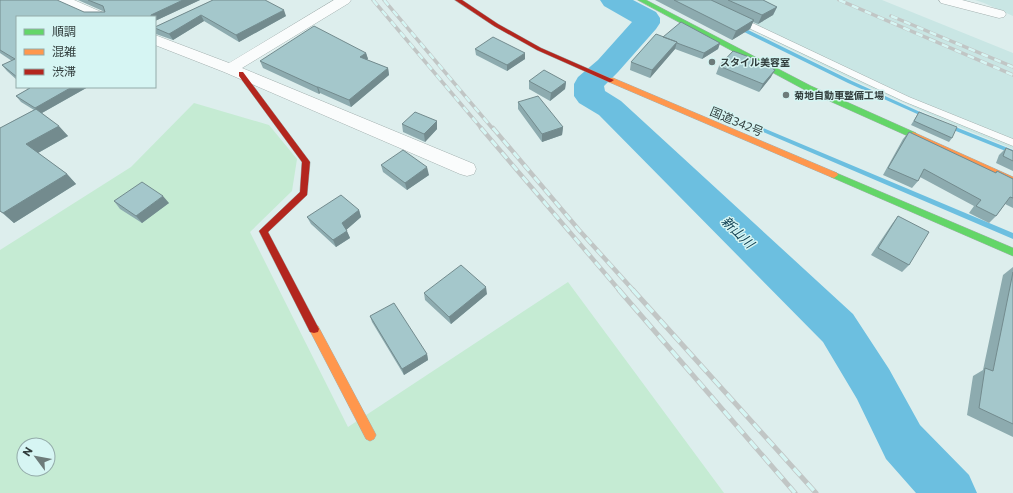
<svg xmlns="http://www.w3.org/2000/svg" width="1013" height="493" font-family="Commissioner,'Noto Sans JP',sans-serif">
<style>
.built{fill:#c9e6e4}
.green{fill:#c5ebd3;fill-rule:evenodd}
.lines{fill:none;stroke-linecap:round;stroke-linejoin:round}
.stream{fill:#6cbfe0;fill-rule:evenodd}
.river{fill:#6cbfe0;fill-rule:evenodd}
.lane-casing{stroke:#a3b0af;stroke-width:1}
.street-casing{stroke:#a3b0af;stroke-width:1}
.fast-casing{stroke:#a3b0af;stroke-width:1}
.slow-casing{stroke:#a3b0af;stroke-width:1}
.jam-casing{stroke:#a3b0af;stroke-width:1}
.lane{fill:#fafcfc;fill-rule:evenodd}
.street{fill:#fafcfc;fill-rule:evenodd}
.fast{fill:#63d668;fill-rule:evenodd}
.slow{fill:#ff974d;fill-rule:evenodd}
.jam{fill:#b3261e;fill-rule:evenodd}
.rail-far2-casing{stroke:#c1c6c5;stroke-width:3.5}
.rail-far1-casing{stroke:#c1c6c5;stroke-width:4.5}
.rail-casing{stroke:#c1c6c5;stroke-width:5}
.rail-far2{stroke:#d6f5f3;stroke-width:2.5;stroke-dasharray:7;stroke-linecap:butt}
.rail-far1{stroke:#d6f5f3;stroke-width:3;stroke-dasharray:8;stroke-linecap:butt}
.rail{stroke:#d6f5f3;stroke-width:3.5;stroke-dasharray:10;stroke-linecap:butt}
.wall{fill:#8dabaf}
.shaded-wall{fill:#738b8e}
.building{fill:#a4c7cb;stroke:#738b8e}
.poi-dot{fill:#6d7b7a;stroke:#d6f5f3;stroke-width:1.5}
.labels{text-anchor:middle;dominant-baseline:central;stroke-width:3;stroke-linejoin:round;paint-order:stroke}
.far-poi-label{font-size:10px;font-weight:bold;fill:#313d3c;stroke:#d6f5f3;text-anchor:start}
.street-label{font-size:12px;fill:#313d3c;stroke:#d6f5f3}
.water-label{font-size:13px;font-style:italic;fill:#0c3d50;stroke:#d6f5f3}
</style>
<rect width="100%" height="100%" fill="#ddeeed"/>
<path class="built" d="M689,0H882L1013,53V149L942,120L851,79Z
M975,0H1013V16L984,3Z"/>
<path class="green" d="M194,103L269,125L297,159L292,191L250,232L348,427L568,282L724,493H0V250L131,167ZM24,445H48V469H24Z"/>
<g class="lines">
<path class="stream" d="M736,26H740L852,81L929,116L926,118L924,117L848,83L736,28Z
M948,124L1013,150V154L946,127V125Z
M756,125L1013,233V239L754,128L753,127Z"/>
<path class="river" d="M600,0H633L656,12L660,18V23L656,29L618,72L604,86L605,91L621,101L853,314L889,369L920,425L969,475L977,493H916L886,459L857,399L823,342L599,115L579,103L574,96V84L578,77L598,60L632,22L604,6Z"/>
<defs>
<path id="lane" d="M736,18H742L909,97L1013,139V146L903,101L736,22Z"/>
<path id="street" d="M55,0H74L106,14L108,17H89L57,3Z
M334,0H351L349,3L242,68L474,164L476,169L474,174L467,176L460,174L224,72L155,45V35L229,63Z
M939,0H962L1004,11L1006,14L1004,17L999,18L941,3Z"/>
<path id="fast" d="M638,0H646L811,86L916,133L917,135L916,137H910L805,90Z
M834,172L1013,248V256L831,177L830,175Z"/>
<path id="slow" d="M609,78H613L837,173L838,175L834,178L831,177L609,82Z
M913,132L1013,177V183L910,137L909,135Z
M314,325L318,326L374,431L376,435L374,439L370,441L366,439L309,329L310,326Z"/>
<path id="jam" d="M455,0H462L498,24L541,48L614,80L611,82H609L537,50L494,26Z
M239,72H243L310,162L307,195L268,232L319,329L318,332L314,333L310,332L259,231L300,192L302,162L239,76Z"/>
</defs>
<use href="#lane" class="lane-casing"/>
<use href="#street" class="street-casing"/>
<use href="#fast" class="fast-casing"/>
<use href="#slow" class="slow-casing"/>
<use href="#jam" class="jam-casing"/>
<use href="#lane" class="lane"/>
<use href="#street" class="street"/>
<use href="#fast" class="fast"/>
<use href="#slow" class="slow"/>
<use href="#jam" class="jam"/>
<defs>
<path id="rail-far2" d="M373,0L482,129
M384,0L493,129
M839,0L1013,75
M891,16L1013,67"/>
<path id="rail-far1" d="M481,128L620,291
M493,128L579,230L634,291"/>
<path id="rail" d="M619,290L795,493
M633,290L816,493"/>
</defs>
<use href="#rail-far2" class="rail-far2-casing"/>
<use href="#rail-far1" class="rail-far1-casing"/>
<use href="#rail" class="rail-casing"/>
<use href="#rail-far2" class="rail-far2"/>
<use href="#rail-far1" class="rail-far1"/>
<use href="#rail" class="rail"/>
</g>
<path class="wall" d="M0,0L84,12H105L78,0H200L155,21V17H17V80L7,71L2,65L12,61L0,53Z
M213,0L286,16L239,42L204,21L173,40L156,34L155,31V27Z
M655,0H763L777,7L773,15L758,24L753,22L750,29L732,40Z
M663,37L720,43L718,49L702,59L675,49L650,78L630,70L631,62Z
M475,49L525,59L507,71L476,55Z
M366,53L368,59L367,60L388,68L389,75L351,107L320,93L319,94L263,68L260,61Z
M719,66L771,77L759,92L716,74Z
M529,81L566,82L565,89L550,101L529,89Z
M26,87H88L42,113L68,136L38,153L67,174L76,184L14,223L0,211V128L34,110L21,102L16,96L28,89Z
M518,102L563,127L562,135L542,142L518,109Z
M919,112L952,138L949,142L911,125Z
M437,121V129L425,142L403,132L402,124Z
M909,132L995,173L997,171L1013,179V208L1005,204L996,216L989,223L969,213L974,206L920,177L918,181L912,188L883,175L903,139Z
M1006,148L1013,151V171L996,163L999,155Z
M381,165L429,175L407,190L383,172Z
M114,201L169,203L142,223L120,209Z
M359,210L361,217L346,230L350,238L336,247L311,224L307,217Z
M898,216L909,265L902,272L871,255L892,224Z
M1013,267V437L967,415L973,376L983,370L1003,275Z
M424,293L487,294L451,324L425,300Z
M370,316L427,354L428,360L404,375L372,322Z"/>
<path class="shaded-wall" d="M183,0H200L155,21V17H151V15Z
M777,7L773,15L758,24L762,15Z
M284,10L286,16L239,42L236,35Z
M201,15L204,21L173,40L169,34Z
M754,20L750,29L732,40L736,31Z
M677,42L675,49L650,78L652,70Z
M720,43L718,49L702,59L704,53Z
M366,53L368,59L361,64L360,57Z
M525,53V59L507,71V65Z
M388,68L389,75L351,107L349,100Z
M775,70L771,77L759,92L763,84Z
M566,82L565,89L550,101L551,93Z
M72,87H88L40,114L35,108Z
M317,87H318L320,93L319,94Z
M437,121V129L425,142L424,134Z
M59,126L68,136L36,154L26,144Z
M563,127L562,135L542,142V134Z
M427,167L429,175L407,190L405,183Z
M67,174L76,184L14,223L3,213Z
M163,196L169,203L142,223L136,216Z
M359,210L361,217L345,231L342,223Z
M347,231L350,238L336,247L333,240Z
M486,287L487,294L451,324L449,317Z
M427,354L428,360L404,375L402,369Z"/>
<path class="building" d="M0,0H57L84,12H105L103,6L88,0H183L151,15V17H17V77L2,65L15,59L0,50Z
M213,0H265L284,10L236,35L201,15L169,34L155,28V27Z
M674,0H711L754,20L736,31Z
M728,0H763L777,7L762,15Z
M681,22L720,43L704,53L677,43V42L663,37Z
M314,26L366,53L360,57L388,68L349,100L318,87H317L260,61Z
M656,34L677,42L652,70L631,62Z
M493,37L525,53L507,65L475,49Z
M733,51L760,61L775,70L763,84L719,66Z
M544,70L566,82L551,93L529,81Z
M29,87H72L35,108L16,96L30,88Z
M538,96L563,127L542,134L518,102Z
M36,109L59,126L26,144L67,174L3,213L0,211V128Z
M415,112L437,121L424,134L402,124Z
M919,112L957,127L952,138L914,121Z
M909,132L996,173L997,171L1013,179V198L1010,197L996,216L976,206L981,200L924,169L918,181L888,168Z
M1006,148L1013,151V161L1003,156Z
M403,150L427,167L405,183L381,165Z
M142,182L163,196L136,216L114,201Z
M341,195L359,210L342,223L347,231L333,240L307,217Z
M898,216L929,232L909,265L878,248Z
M461,265L486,287L449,317L424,293Z
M1013,272V424L979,408L985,368L993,371Z
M394,303L427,354L402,369L370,316Z"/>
<g class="poi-dot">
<circle cx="712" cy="62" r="4"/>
<circle cx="786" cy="95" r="4"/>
</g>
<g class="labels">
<g class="far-poi-label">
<text x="720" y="62">スタイル美容室</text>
<text x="794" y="95">菊地自動車整備工場</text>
</g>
<g class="street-label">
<text transform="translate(737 121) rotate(23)">国道342号</text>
</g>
<g class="water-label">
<text transform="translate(738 232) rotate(44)">新山川</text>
</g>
</g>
<rect x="16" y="16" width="140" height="72" fill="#d6f5f3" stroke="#94abaa"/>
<rect x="24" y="29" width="20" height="6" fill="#63d668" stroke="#94abaa"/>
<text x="52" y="36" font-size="12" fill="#313d3c">順調</text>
<rect x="24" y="49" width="20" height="6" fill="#ff974d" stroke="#94abaa"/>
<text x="52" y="56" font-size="12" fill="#313d3c">混雑</text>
<rect x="24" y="69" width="20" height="6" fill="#b3261e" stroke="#94abaa"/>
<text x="52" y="76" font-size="12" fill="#313d3c">渋滞</text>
<g transform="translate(36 457) rotate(302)"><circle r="19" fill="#d6f5f3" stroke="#94abaa"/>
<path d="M0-3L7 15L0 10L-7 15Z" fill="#6d7b7a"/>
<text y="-6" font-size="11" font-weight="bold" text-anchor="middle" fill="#313d3c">N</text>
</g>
</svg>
